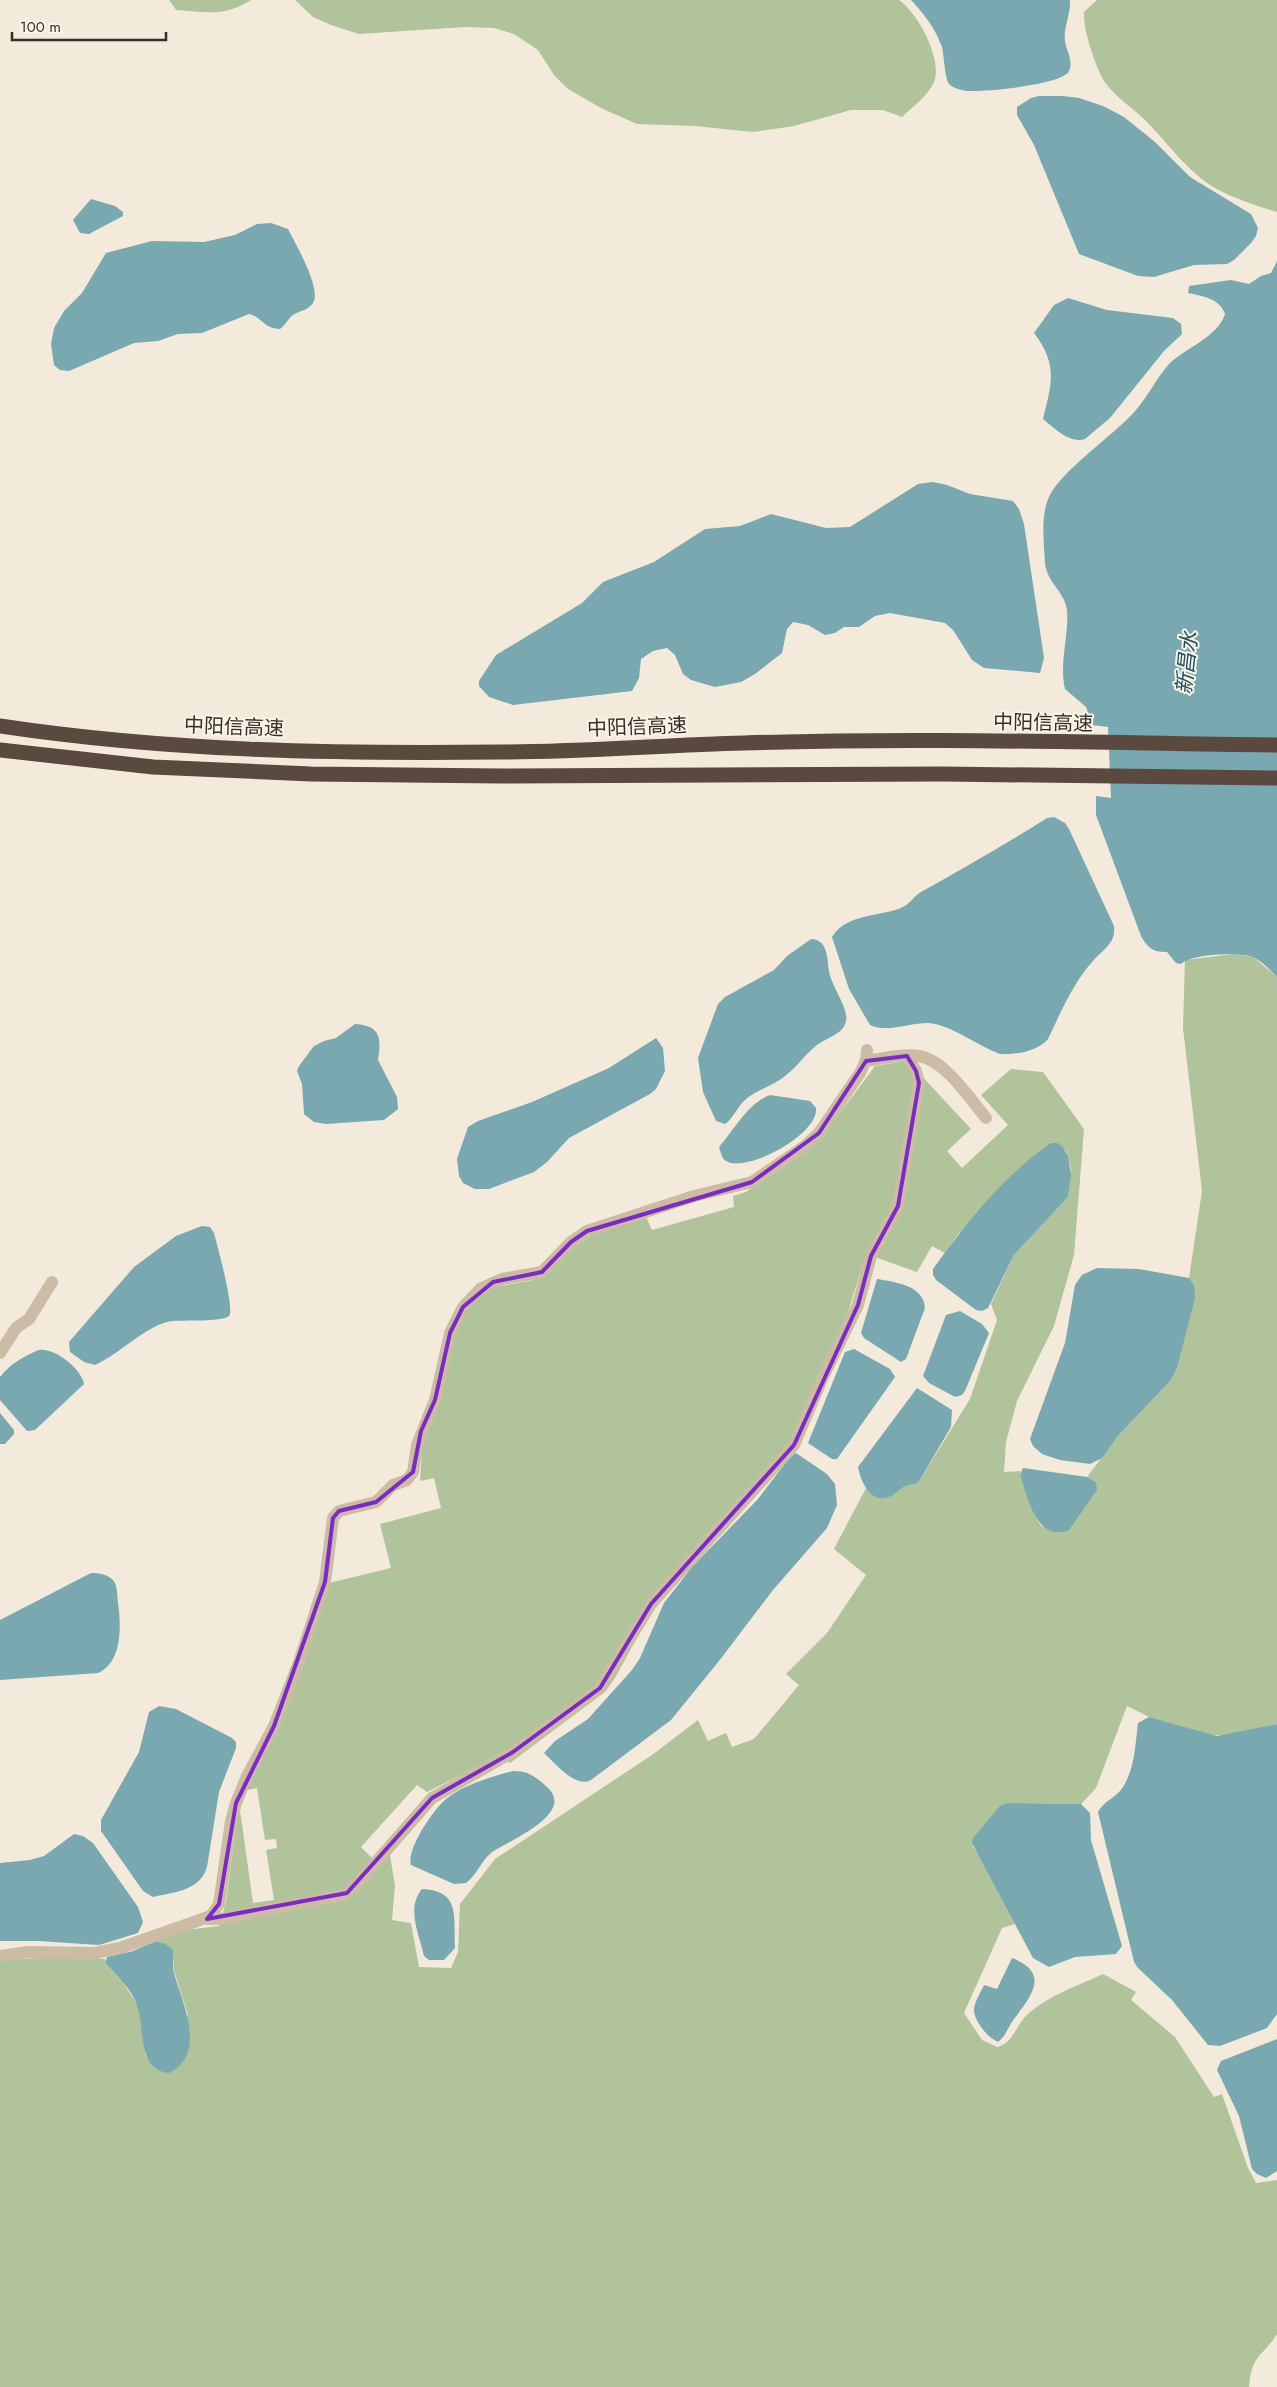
<svg xmlns="http://www.w3.org/2000/svg" width="1277" height="2387" font-family="Jost,'Noto Sans SC',sans-serif">
<style>
.green{fill:#b0c39a;fill-rule:evenodd}
.water{fill:#79a8b1}
.lines{fill:none;stroke-linecap:round;stroke-linejoin:round}
.street{stroke:#ccbca6;stroke-width:12}
.highway{stroke:#59493e;stroke-width:15}
.marked{fill:none;stroke:#7b2cbf;stroke-width:4;stroke-linejoin:round}
.labels{text-anchor:middle;dominant-baseline:central;stroke-width:4;stroke-linejoin:round;paint-order:stroke}
.street-label{font-size:20px;fill:#372e27;stroke:#faf4e8}
.water-label{font-size:21px;font-style:italic;fill:#1b4f5b;stroke:#faf4e8}
</style>
<rect width="100%" height="100%" fill="#f3eadb"/>
<path class="green" d="M169,0H251C224,17 207,12 176,10Z
M295,0H899C918,13 943,60 934,82C928,96 912,107 902,117L883,110H851L794,126L753,132L695,126L637,124L601,108L568,89L554,75L538,50L514,34L494,28L465,27L359,34L331,25L313,17Z
M1097,0H1277V212C1257,206 1235,199 1217,189C1187,172 1169,144 1145,120C1132,107 1115,97 1104,81C1095,65 1083,30 1084,12Z
M1234,954L1253,957L1277,977V1724L1227,1735H1212L1149,1717L1127,1706L1096,1788L1081,1804L1007,1803L1002,1805L973,1847L985,1864L1015,1924L1002,1928L964,2013L982,2040L997,2047C1014,2043 1016,2024 1028,2014C1049,1995 1077,1986 1103,1974L1136,1992L1131,2000L1175,2037L1214,2097L1222,2094L1248,2168L1256,2183L1277,2180V2334C1262,2358 1252,2353 1249,2387H0V1960L77,1956L105,1959V1963L124,1984L138,2006L146,2057L188,2015L174,1971L173,1950L166,1944L155,1941L185,1930L219,1926L226,1902L239,1803L253,1903L274,1900L266,1850L277,1848L276,1839L265,1840L257,1788L247,1790L329,1583L391,1568L380,1524L441,1508L434,1478L420,1481L423,1434L449,1351L463,1315L479,1297L496,1287L533,1280L564,1254L592,1235L646,1217L652,1230L734,1207L733,1196L746,1192L820,1140L875,1066L904,1061L918,1072L971,1129L947,1151L962,1168L1008,1125L981,1095L1011,1069L1043,1072L1084,1129L1074,1255L1054,1326L1017,1401L1006,1442L1004,1472L1021,1471L1020,1475L1037,1520L1042,1527L1096,1482L1087,1477L1117,1437L1171,1380L1177,1368L1194,1285L1189,1278L1202,1191L1183,1028L1185,960ZM1066,1151L1071,1168L1068,1197L1014,1255L991,1304L997,1320L970,1399L918,1483C914,1485 909,1484 906,1486C887,1496 886,1505 866,1488L834,1549L866,1575L827,1633L786,1674L799,1685L754,1739L732,1747L726,1733L708,1741L698,1720L652,1755L495,1859L460,1904L458,1952L451,1968L419,1967L411,1923L392,1920L395,1886L390,1855L371,1857L361,1847L417,1785L427,1792L500,1755L510,1763L605,1692L615,1678L655,1605L790,1442L842,1332L866,1254L917,1272L932,1246L945,1253L959,1233Z"/>
<path class="water" d="M911,0H1070C1071,14 1063,28 1065,41C1066,51 1074,61 1069,71C1063,85 983,92 967,91C961,90 953,88 949,84C945,79 944,56 942,47C935,28 925,15 911,0Z
M1039,96H1063L1079,98L1103,106L1124,117L1155,142L1190,177L1251,214L1258,228L1256,236L1251,243L1234,260L1227,264L1194,265L1154,277L1138,276L1079,254L1034,145L1017,115V107L1031,98Z
M91,199L115,206L123,212V216L89,234L80,233L73,220Z
M271,223L288,229C295,243 322,289 313,303C308,311 300,310 293,315C288,318 286,325 280,329C264,329 262,317 249,314L202,333L178,334L158,341L134,343L69,371L60,370L54,365L51,344L54,328L64,311L82,293L106,253L152,241L204,242L235,235L257,224Z
M1277,261V977C1270,970 1261,960 1252,957C1238,952 1192,954 1181,964L1176,963L1167,952C1152,952 1148,948 1141,936L1096,815V796L1111,798L1108,727L1092,725L1086,707L1065,689C1059,663 1069,636 1067,610C1065,592 1047,583 1045,563C1044,544 1041,520 1047,502C1055,474 1115,435 1136,410C1148,396 1156,379 1169,364C1185,348 1218,337 1225,314C1220,298 1201,296 1188,293L1189,286L1231,280L1249,284L1261,276L1271,273Z
M1068,298L1107,310L1173,318L1181,324L1182,334L1164,351L1110,418L1085,439C1070,444 1054,428 1043,419C1052,382 1058,365 1034,333L1054,305Z
M933,482L947,485L970,494L1013,501L1019,509L1024,524L1044,658L1040,673L984,668L972,660L953,630L945,623L890,613L875,616L859,627H844L835,633L825,635L808,625L793,622L787,629L782,653L755,674L741,682L715,687L691,680L683,674L675,655L667,648L653,651L641,659L639,678L632,691L513,705L489,697L479,686V681L496,655L582,603L603,582L654,562L705,529L740,526L771,514L826,528L850,527L918,484Z
M1054,817L1065,823L1069,829L1114,926C1116,943 1104,949 1093,961C1073,983 1061,1012 1048,1039C1038,1051 1016,1055 1000,1054C978,1046 950,1024 928,1023C909,1023 887,1033 870,1025L849,989L832,937C846,914 878,917 901,908C909,905 914,896 921,892C964,868 1006,844 1047,818Z
M811,939C828,940 827,957 829,971C831,986 849,1008 846,1021C844,1034 826,1038 817,1045C804,1055 795,1070 781,1079C768,1088 753,1091 742,1103C736,1110 733,1118 725,1124L716,1121L703,1092L698,1058L718,1004L725,997L774,970L787,956Z
M355,1024C382,1026 381,1039 378,1060L397,1097L398,1109L384,1120L326,1124L314,1122L304,1114L302,1084L297,1071L299,1066L314,1046L324,1041L336,1038Z
M656,1038L663,1048L665,1071L656,1089L650,1094L569,1138L547,1162L534,1172L489,1189H475L463,1183L459,1176L457,1159L468,1127L478,1121L532,1102L609,1068Z
M770,1095L810,1101L816,1108C820,1133 747,1174 726,1161C721,1158 721,1152 719,1147C734,1130 748,1103 770,1095Z
M1051,1143H1057L1062,1146L1068,1156L1071,1174L1068,1197L1014,1255L988,1308L982,1311L976,1310L936,1280L933,1275V1269C966,1223 1004,1175 1051,1143Z
M202,1226L210,1227L214,1233C217,1245 235,1309 229,1316C223,1322 183,1320 172,1321C146,1325 120,1354 95,1365L84,1362L70,1352L69,1342L134,1267L176,1236Z
M1097,1268L1139,1269L1189,1278L1194,1285L1195,1298L1177,1368L1171,1380L1117,1437L1102,1458L1090,1464L1060,1460L1042,1454L1033,1446L1030,1439L1065,1343L1075,1285L1082,1275Z
M877,1279C894,1282 924,1285 925,1308L906,1359L901,1362L864,1338L861,1333Z
M960,1311L982,1324L989,1333L965,1391L962,1395L955,1397L929,1383L923,1376L946,1315Z
M854,1349L890,1369L895,1377L837,1459H832L808,1443L845,1352Z
M39,1350C54,1347 82,1369 84,1384L35,1430L27,1431L0,1400V1377C10,1364 24,1356 39,1350Z
M917,1388L952,1410L951,1427L918,1483C914,1485 910,1484 906,1486C899,1489 893,1497 885,1498C869,1501 860,1479 858,1467Z
M0,1413L14,1430V1434L5,1444H0Z
M796,1453L827,1474L835,1484L837,1505L827,1528L773,1590L719,1661L671,1720L591,1780C576,1789 555,1763 544,1753L555,1741L588,1719L632,1670L640,1658L664,1603L692,1567L758,1499L790,1457Z
M1023,1468L1087,1477L1096,1482L1097,1490L1069,1530C1036,1543 1028,1497 1020,1475Z
M91,1573C99,1573 107,1574 113,1580C118,1586 117,1596 118,1603C121,1625 123,1662 98,1673L0,1680V1620Z
M159,1706L176,1709L232,1738L236,1742V1748L219,1792L207,1867C200,1891 174,1892 153,1897L143,1891L101,1831V1820L139,1752L149,1712Z
M1149,1717L1217,1736L1277,1724V2014L1267,2028L1220,2046L1208,2045L1172,2000L1138,1968L1134,1962L1098,1812C1103,1802 1113,1799 1120,1791C1135,1772 1135,1746 1138,1723Z
M513,1771C529,1771 536,1777 547,1787C577,1814 507,1841 491,1853C481,1861 477,1875 466,1883L454,1884L411,1865C406,1849 434,1809 446,1799C465,1784 491,1777 513,1771Z
M1007,1803L1081,1804L1090,1813L1091,1840L1122,1946L1116,1954L1075,1957L1049,1967L1033,1958L972,1843L973,1838L1000,1806Z
M74,1834L83,1836L93,1843L138,1907L143,1922L138,1933L99,1945L39,1941H0V1863L30,1860L44,1856Z
M422,1889C462,1891 453,1918 455,1948L444,1960H429L424,1956C419,1934 406,1908 422,1889Z
M155,1941L166,1944L173,1950C174,1958 172,1966 174,1973C182,2002 208,2054 169,2073C137,2070 145,2028 137,2006C132,1989 116,1975 105,1963L107,1957L133,1951Z
M1012,1958C1051,1973 1031,1996 1014,2019C1008,2027 1006,2036 998,2042C988,2038 976,2023 974,2012C973,2004 981,1992 984,1985L997,1989Z
M1277,2039V2171L1266,2178L1257,2174L1252,2169L1239,2116L1217,2070L1221,2061Z"/>
<g class="lines">
<path class="street" d="M866,1061C882,1059 903,1053 919,1056C945,1060 970,1099 986,1118
M0,1353L16,1328L29,1319L52,1282
M207,1919H222L344,1895L356,1885L432,1798L513,1752L600,1688L651,1604L794,1445L823,1377L858,1305L871,1256L898,1206L919,1083L916,1071L907,1056
M0,1956L28,1952L94,1953L120,1948L211,1916L219,1904L231,1821L236,1803L247,1776L274,1726L298,1665L325,1582L333,1518L339,1511L376,1502L393,1485L407,1480L413,1472L417,1445L435,1400L450,1333L463,1307L480,1289L502,1279L542,1272L571,1242L587,1231L694,1196L752,1182L805,1146L819,1133L860,1073L866,1060L867,1050"/>
<path class="highway" d="M0,726C165,751 334,754 500,752C581,752 663,745 744,743C921,737 1100,743 1277,745
M0,750L153,767L311,774L501,776L943,774L1277,778"/>
</g>
<path class="marked" d="M907,1056L916,1071L919,1083L898,1206L871,1256L858,1305L794,1445L651,1604L600,1688L513,1752L432,1798L347,1893L207,1919L219,1904L236,1803L274,1726L325,1582L333,1518L339,1511L376,1502L413,1472L421,1431L435,1400L450,1333L463,1307L493,1282L542,1272L571,1242L587,1231L752,1182L819,1133L866,1061Z"/>
<g class="labels">
<g class="street-label">
<text transform="translate(1043 723) rotate(1)">中阳信高速</text>
<text transform="translate(234 727) rotate(2)">中阳信高速</text>
<text transform="translate(637 727) rotate(-2)">中阳信高速</text>
</g>
<g class="water-label">
<text transform="translate(1187 663) rotate(-84)">新昌水</text>
</g>
</g>
<path d="M12 32v8h154v-8" fill="none" stroke="#372e27" stroke-width="2.5"/>
<text x="20" y="32" font-size="15" fill="#372e27" stroke="#faf4e8" stroke-width="4" paint-order="stroke">100 m</text>
</svg>
